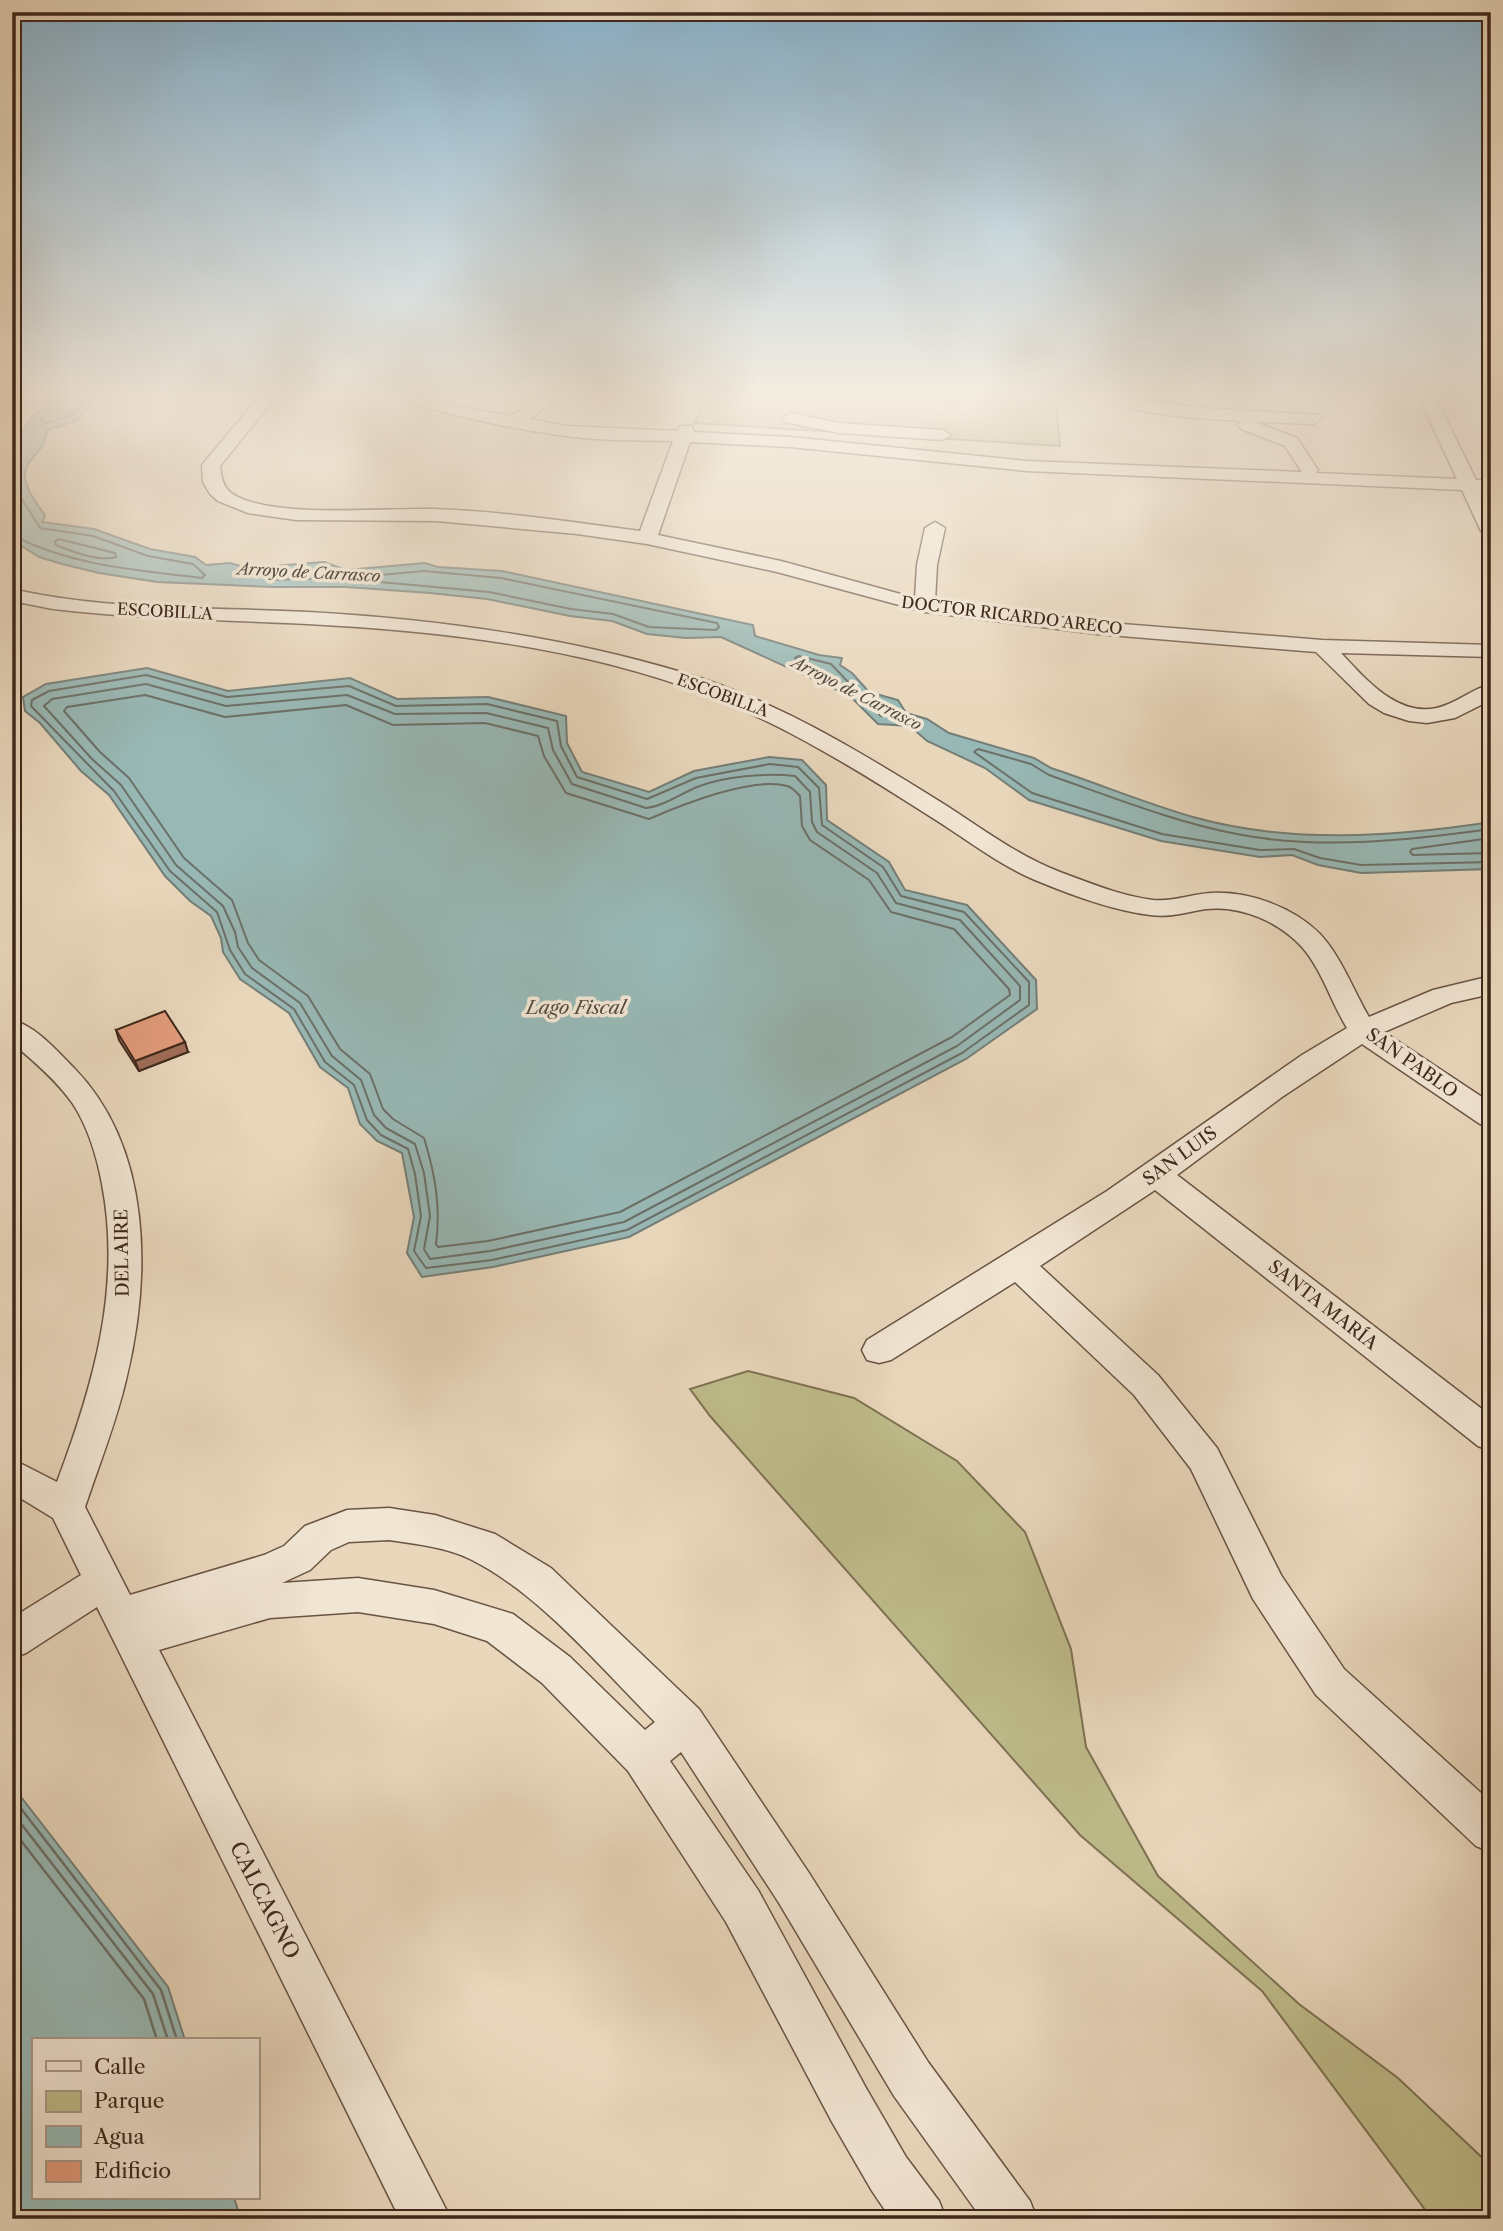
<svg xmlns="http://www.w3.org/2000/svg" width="1503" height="2231" font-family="'Libre Caslon Text',serif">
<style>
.green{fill:#bfbc8b;stroke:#7e7253;stroke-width:2}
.water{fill:#98b8b5;stroke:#747e77;stroke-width:2}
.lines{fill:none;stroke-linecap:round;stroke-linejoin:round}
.shore-far1{stroke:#6b7068;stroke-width:2}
.shore{stroke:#6b7068;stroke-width:2.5}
.minor-casing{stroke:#695443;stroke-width:3}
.minor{fill:#f1e5d3;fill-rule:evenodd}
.wall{fill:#c4866c;stroke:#3e281b;stroke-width:2}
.shaded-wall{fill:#a06d58;stroke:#3e281b;stroke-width:2}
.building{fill:#e49c7d;stroke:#3e281b;stroke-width:2}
.labels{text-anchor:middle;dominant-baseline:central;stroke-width:7;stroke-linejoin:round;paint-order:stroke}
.far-water-label{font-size:16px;font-style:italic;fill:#544c42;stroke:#f1e5d3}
.far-street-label{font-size:16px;fill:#3e281b;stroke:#f1e5d3}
.street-label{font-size:18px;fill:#3e281b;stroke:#f1e5d3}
.water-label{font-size:19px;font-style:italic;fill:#544c42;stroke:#f1e5d3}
.near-street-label{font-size:21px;fill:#3e281b;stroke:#f1e5d3}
</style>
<rect width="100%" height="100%" fill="#e9d7bc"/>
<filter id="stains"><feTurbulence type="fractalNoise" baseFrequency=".00286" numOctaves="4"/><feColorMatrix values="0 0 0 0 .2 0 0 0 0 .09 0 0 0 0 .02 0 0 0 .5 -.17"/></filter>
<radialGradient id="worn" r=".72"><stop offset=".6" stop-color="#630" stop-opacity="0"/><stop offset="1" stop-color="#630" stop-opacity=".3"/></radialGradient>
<path class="green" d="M706,393H1055L1060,446L695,423Z
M748,1371L854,1398L957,1461L1025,1532L1071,1649L1086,1747L1158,1876L1299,2004L1398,2078L1491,2166V2219H1432L1262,1991L1080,1835L710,1416L690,1389Z"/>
<path class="water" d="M41,393H90L88,410L76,421L47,430C44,466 0,457 45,515L42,522L94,529L150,549L195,557L206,565L230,563L247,568L324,562L346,570L425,563L438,567L502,571L753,625L755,636L819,655L842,658L840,665L852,673L869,692L898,700L906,713L927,719L949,733L1034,758L1051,768C1099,784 1145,803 1193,817C1289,844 1393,837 1491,822V869L1361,873L1318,865L1292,855L1260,857L1161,841L1029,800L985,768L927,741L910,726L878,724L850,696L721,637L686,638L647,634L612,621L570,616L487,599L430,593L346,587H272L157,582L99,573L62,564L39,557L12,540V446L32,417L45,406Z
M147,668L228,691L350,678L397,699L488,697L566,716L567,743L582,772L649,792L694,771L769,757L802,760L826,785L827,820L889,862L905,890L967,905L1036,980L1037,1009L966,1059L629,1237L493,1267L422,1277L407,1253L414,1217L402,1153L377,1141L360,1124L348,1088L320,1067L289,1013L240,979L223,952L221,938L211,916L190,901L165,876L109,795L81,771L40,723L25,711L23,697L46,684Z
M12,1782L18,1793L168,1987L185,2040H33V2198H234L241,2219H12Z"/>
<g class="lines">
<path class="shore-far1" d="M48,393L52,406L41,419L44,424L72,415L81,407L83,393
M12,483L40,528L93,536L148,556L193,564L205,575L202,578C136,570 72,566 12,535
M59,539L115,553L116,557C99,562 73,552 56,545L55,541Z
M322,570L333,573V578L272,580L265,577L268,573Z
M424,571L501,578L717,623L719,627L716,630L649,627L613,614L571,609L489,592L380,582L377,579L380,575Z
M799,656L831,664L851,685L847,687L796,662L795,658Z
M146,675L227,697L349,686L396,706L487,704L557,721L561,746L577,777L647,799L696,778L770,764L798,767L819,788L822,825L883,867L901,896L964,912L1029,982V1005L962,1053L627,1230L492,1260L426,1268L414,1251L421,1216L415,1174L408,1149L381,1135L367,1120L354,1085L325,1062L294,1009L245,974L230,950L217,912L170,871L114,791L31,706L32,700L49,691Z
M146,684L226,706L347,695L395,714L486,713L548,728L553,750L572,784L646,808C664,806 680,794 697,787C724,776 766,773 795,776L810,792L812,822L817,832L877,873L896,903L960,920L1020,986V1000L957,1046L624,1222L490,1251L430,1259L424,1249L430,1216L424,1173L415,1144L386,1128L374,1115L361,1080L332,1056L300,1003L252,968L238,947L235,932L223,906L176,865L121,785L92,759L44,706L52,699Z
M145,695L225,717L346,705L393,725L485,723L538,736L544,756L566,793L649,819C681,805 753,776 787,786C792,787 796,792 800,796L802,826L810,840L869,880L891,912L954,929L1009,989L1010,995L952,1037L620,1212L488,1241L438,1247L436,1244C441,1206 435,1174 424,1138L393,1119L383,1109L370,1074L340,1049L308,996L259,960L248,943L232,900L184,858L129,778L100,752L64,711L67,707Z
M874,701L893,706L897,716H881L870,706Z
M1491,829C1410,840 1324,850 1242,835C1176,823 1112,797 1049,775L1031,764L978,749L974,752L1032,793L1162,834L1260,850L1294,849L1320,858L1361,865L1491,862
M1491,838L1412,849L1410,852L1413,855L1491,853"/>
<path class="shore" d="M12,1797L161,1990L177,2040
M12,1812L153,1994L168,2040
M12,1829L144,1999L157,2040"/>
<defs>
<path id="minor" d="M262,393H279L220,466C222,489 229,495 251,502C299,516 381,508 433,509C501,511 572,522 640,531L673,441C637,440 600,441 565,436C506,428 450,415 392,397L390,393H414L464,408L511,416L548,393H567L529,419L567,426L677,431L680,426H692L694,432L790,437L1027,461L1302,472L1285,446L1241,429L1238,425L1241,421C1210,419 1116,415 1097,393H1117L1141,400L1204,408L1319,415L1322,419L1313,424L1255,422L1297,438L1318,470L1316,473L1457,479L1417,393H1491V402L1436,399L1476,480H1491V491H1481L1491,511V537L1481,531L1462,490L1027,471L790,447L690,442L658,535L781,561L915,598L917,565L925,528L935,522L945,528L937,565L935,601L1097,622L1322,640L1491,645V657L1341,653C1367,681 1403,723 1446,705C1462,699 1475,688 1491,684V700L1455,718L1427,723L1409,721L1384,713L1369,704L1316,652L1097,634L925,612L777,572L647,544L577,534L436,521L296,520L248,513L218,501L210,494L203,482L202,465Z
M791,413L839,423L942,430L951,435L942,440L839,433L785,422L782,418Z
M12,589C108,611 210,607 308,612C434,619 560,636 681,672C774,699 857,750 939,801C979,826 1016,855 1060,872C1090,883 1121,896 1153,900C1173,902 1191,894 1211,893C1249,891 1293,907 1320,934C1342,958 1353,990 1369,1017L1433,990L1491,976V994L1451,1003L1384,1032L1491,1103V1127L1480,1124L1362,1044L1282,1097L1177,1175L1491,1416V1451L1478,1446L1155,1190L1040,1266L1158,1375L1217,1448L1281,1575L1344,1669L1491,1802V1852L1476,1846L1316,1695L1253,1599L1191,1469L1134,1395L1015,1282L891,1360L879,1363L867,1360L862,1350L867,1340L1107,1191L1302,1055L1347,1028C1331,1002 1322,970 1302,947C1279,922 1241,905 1206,909C1187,912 1170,918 1150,915C1111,910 1071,895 1035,880C997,864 965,838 931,817C859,771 787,726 707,695C582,647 441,631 308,624C223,620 138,619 53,609L12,601Z
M12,1020C36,1026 57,1051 74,1068C153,1149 151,1278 126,1380C116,1423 99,1465 85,1507L130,1595L264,1555L284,1546L305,1526L334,1515L347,1510L389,1508L435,1515L495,1534L551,1568L699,1709L809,1873L928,2062L1030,2201L1037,2219H982L894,2096L779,1903L681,1752L670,1761L758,1890L866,2088L906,2157L939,2201L946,2219H891L872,2191L832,2122L726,1922L628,1771L542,1683L487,1641L434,1624L358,1612L270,1618L159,1650L451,2219H400L97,1607L26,1653L12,1658V1618L81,1575L53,1518L12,1493V1459L57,1482C93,1386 122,1288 102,1184C97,1157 88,1127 73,1104C57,1081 34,1061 12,1043ZM389,1540C416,1544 447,1547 472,1560C541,1595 600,1667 655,1722L645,1730L570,1657L513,1614L434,1590L358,1578L282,1583L310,1570L331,1550L349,1542Z"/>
</defs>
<use href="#minor" class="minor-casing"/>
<use href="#minor" class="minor"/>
</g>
<path class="wall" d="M116,1030L188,1052L139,1071L119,1040Z"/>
<path class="shaded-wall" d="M185,1042L188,1052L139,1071L135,1061Z"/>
<path class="building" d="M165,1011L185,1042L135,1061L116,1030Z"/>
<linearGradient id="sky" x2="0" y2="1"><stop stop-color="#88b6d4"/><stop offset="0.56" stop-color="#f5ede1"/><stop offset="1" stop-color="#f5ede1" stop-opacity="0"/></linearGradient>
<rect width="1503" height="705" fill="url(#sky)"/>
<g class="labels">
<g class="far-water-label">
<text transform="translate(309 572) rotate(3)">Arroyo de Carrasco</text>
<text transform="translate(857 693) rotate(27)">Arroyo de Carrasco</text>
</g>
<g class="far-street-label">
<text transform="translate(165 611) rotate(3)">ESCOBILLA</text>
<text transform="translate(1012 615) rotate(7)">DOCTOR RICARDO ARECO</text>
<text transform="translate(723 695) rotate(20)">ESCOBILLA</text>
</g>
<g class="street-label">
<text transform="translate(1412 1063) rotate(35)">SAN PABLO</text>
<text transform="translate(1180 1156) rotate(-36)">SAN LUIS</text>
<text transform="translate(122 1253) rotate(-91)">DEL AIRE</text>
<text transform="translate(1323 1305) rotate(38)">SANTA MARÍA</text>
</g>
<g class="water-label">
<text x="576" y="1007">Lago Fiscal</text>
</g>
<g class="near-street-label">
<text transform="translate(265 1900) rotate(63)">CALCAGNO</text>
</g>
</g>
<rect width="1503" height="2231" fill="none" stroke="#e9d7bc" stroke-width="42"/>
<rect x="14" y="14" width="1475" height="2203" fill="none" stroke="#3e281b" stroke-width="3.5"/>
<rect x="21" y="21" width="1461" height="2189" fill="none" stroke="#3e281b" stroke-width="2"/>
<rect x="32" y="2038" width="228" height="161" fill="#f1e5d3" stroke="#a99989" stroke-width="2"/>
<rect x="46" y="2061" width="35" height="10" fill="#f1e5d3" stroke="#a99989" stroke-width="2"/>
<text x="94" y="2074" font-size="21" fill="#3e281b">Calle</text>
<rect x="46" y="2091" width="35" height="21" fill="#bfbc8b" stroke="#a99989" stroke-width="2"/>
<text x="94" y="2108" font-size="21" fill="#3e281b">Parque</text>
<rect x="46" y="2126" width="35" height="21" fill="#98b8b5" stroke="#a99989" stroke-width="2"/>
<text x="94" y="2144" font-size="21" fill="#3e281b">Agua</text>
<rect x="46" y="2161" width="35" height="21" fill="#e49c7d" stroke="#a99989" stroke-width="2"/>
<text x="94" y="2178" font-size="21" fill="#3e281b">Edificio</text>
<rect width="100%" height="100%" filter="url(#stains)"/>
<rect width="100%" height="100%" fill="url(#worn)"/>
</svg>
